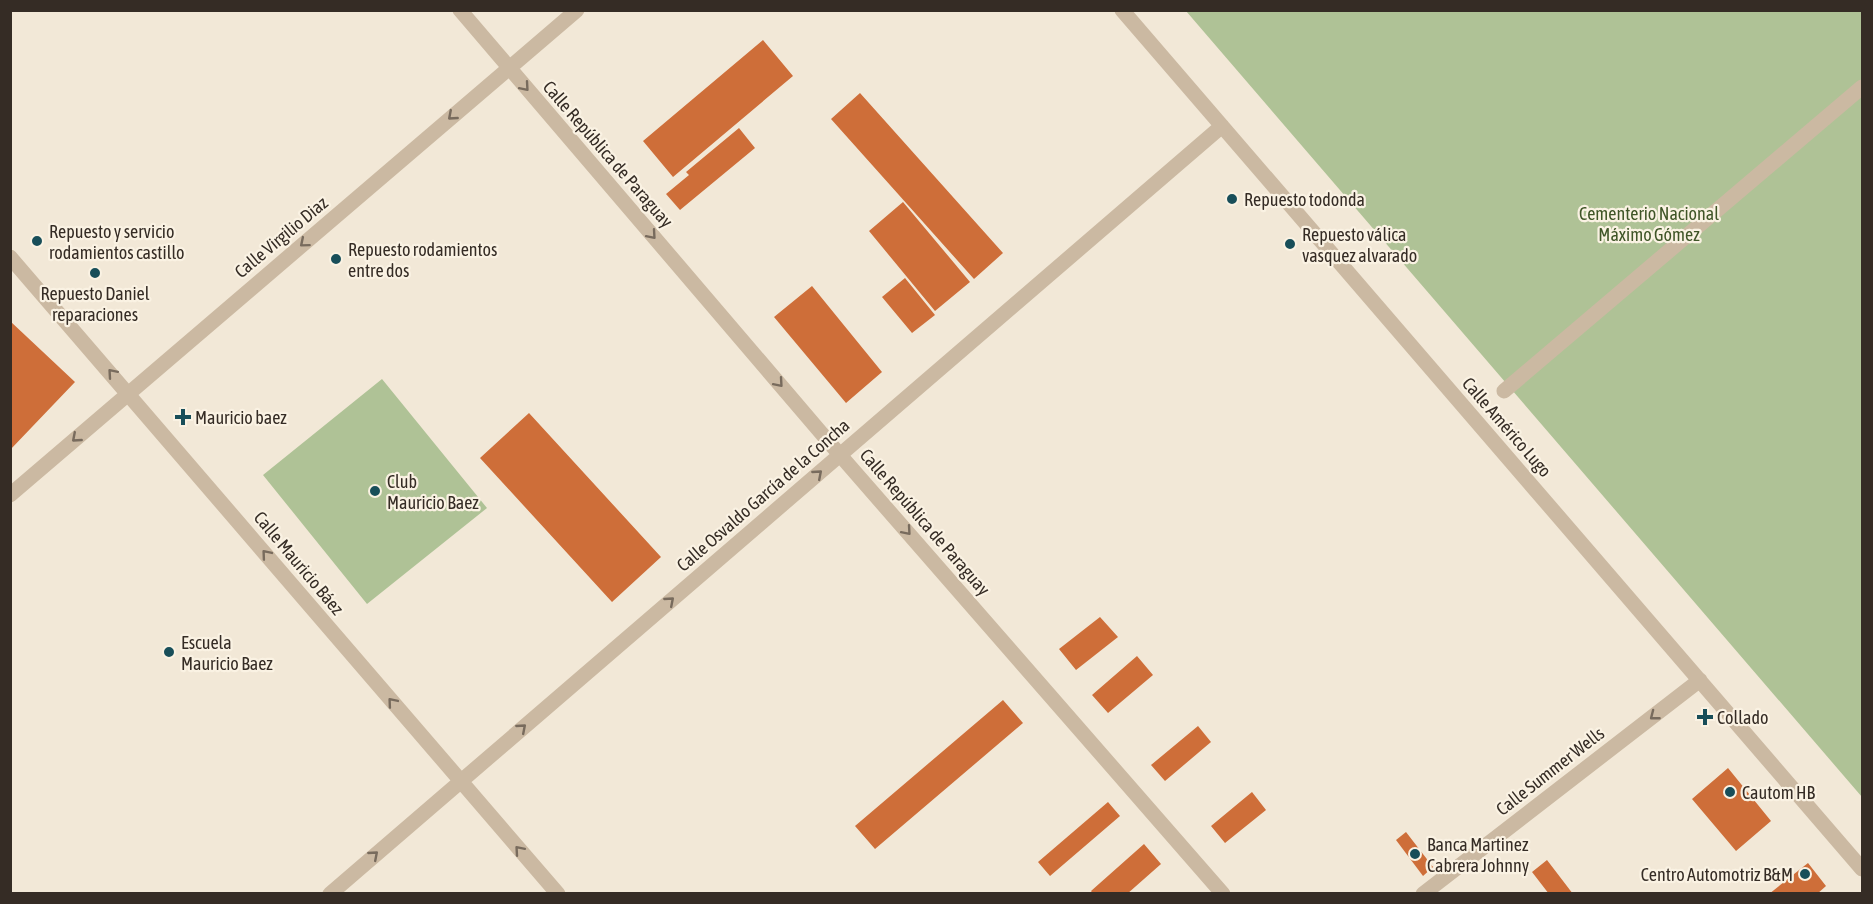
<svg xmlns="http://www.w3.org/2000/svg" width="1873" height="904" font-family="'Asap Condensed',sans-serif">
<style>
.green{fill:#afc296}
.building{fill:#ce6e39}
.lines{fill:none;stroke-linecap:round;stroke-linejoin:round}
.service{stroke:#cbb9a2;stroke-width:15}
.minor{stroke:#cbb9a2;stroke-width:15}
.oneway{stroke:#786b5d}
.poi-dot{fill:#184e59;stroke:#faf2e3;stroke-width:2}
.labels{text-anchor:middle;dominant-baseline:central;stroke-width:4.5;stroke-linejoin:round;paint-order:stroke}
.street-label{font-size:18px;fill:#352c25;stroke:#faf2e3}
.poi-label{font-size:18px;fill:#352c25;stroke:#faf2e3;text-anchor:start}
.park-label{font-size:18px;fill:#3f5527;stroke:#faf2e3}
</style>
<rect width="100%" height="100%" fill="#f2e8d7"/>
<path class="green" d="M1186,11H1862V797Z
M382,379L487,508L367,604L263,475Z"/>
<path class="building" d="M763,40L793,76L673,177L643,141Z
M860,93L1003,253L974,279L831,119Z
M739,128L755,148L680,210L666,194L689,175L686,172Z
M903,202L970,282L935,311L869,231Z
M905,278L935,315L912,333L882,297Z
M812,286L882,372L846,403L774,317Z
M10,321L75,382L10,450Z
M529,413L661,557L612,602L480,458Z
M1100,617L1118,637L1076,670L1059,649Z
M1137,656L1153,675L1108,713L1092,695Z
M1003,700L1023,723L875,849L855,826Z
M1198,726L1211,742L1165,781L1151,765Z
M1728,768L1771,821L1736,851L1692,799Z
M1252,792L1266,810L1225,843L1211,826Z
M1108,802L1120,816L1050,876L1038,862Z
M1406,832L1433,867L1423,876L1396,840Z
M1144,844L1161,864L1127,894H1093L1091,891Z
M1547,860L1573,894H1549L1532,872Z
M1808,863L1826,886L1817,894H1769Z"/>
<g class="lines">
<path class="service" d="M1504,391L1862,87"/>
<path class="minor" d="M460,10L840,455L1223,894
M1122,10L1862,869
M10,257L558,894
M10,495L577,10
M330,894L1222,126
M1423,894L1700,680"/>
</g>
<defs><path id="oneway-chevron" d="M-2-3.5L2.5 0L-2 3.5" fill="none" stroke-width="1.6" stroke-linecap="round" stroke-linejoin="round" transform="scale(1.5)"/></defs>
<g class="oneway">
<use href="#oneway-chevron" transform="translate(525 87) rotate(49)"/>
<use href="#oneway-chevron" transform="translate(452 116) rotate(139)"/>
<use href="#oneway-chevron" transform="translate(652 235) rotate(49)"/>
<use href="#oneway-chevron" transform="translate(304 243) rotate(140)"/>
<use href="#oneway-chevron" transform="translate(112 373) rotate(-131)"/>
<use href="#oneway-chevron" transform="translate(779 383) rotate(49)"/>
<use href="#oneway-chevron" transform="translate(76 438) rotate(139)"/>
<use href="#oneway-chevron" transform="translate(818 474) rotate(-41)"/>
<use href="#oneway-chevron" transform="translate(907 531) rotate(49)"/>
<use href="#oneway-chevron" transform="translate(266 554) rotate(-130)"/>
<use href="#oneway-chevron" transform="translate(670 601) rotate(-41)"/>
<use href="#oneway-chevron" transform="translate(392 702) rotate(-130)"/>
<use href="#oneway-chevron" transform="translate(1654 716) rotate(142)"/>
<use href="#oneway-chevron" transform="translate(522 728) rotate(-41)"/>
<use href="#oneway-chevron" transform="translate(519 850) rotate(-131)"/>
<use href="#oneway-chevron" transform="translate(374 855) rotate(-41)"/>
</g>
<g class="poi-dot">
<circle cx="1232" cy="199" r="6"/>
<circle cx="37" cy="241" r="6"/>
<circle cx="1290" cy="244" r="6"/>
<circle cx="336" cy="259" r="6"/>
<circle cx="95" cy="273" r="6"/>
<path d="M180 408h6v6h6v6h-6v6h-6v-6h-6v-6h6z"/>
<circle cx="375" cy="491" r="6"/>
<circle cx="169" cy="652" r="6"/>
<path d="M1702 708h6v6h6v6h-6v6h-6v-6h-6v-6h6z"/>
<circle cx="1730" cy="792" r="6"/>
<circle cx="1415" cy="854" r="6"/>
<circle cx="1805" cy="874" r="6"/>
</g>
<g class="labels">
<g class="street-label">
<text transform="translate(608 154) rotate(49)">Calle República de Paraguay</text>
<text transform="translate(281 237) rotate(-40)">Calle Virgilio Diaz</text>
<text transform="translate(1507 427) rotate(49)">Calle Américo Lugo</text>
<text transform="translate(763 495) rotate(-41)">Calle Osvaldo García de la Concha</text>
<text transform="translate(925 522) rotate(49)">Calle República de Paraguay</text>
<text transform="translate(299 563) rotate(50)">Calle Mauricio Báez</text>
<text transform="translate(1550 771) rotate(-38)">Calle Summer Wells</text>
</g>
<g class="poi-label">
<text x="1244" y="199">Repuesto todonda</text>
<text x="49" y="231">Repuesto y servicio<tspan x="49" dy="21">rodamientos castillo</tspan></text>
<text x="1302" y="234">Repuesto válica<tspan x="1302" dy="21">vasquez alvarado</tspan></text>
<text x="348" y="249">Repuesto rodamientos<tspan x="348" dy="21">entre dos</tspan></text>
<text x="95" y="293" text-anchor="middle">Repuesto Daniel<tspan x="95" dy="21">reparaciones</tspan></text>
<text x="195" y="417">Mauricio baez</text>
<text x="387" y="481">Club<tspan x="387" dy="21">Mauricio Baez</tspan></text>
<text x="181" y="642">Escuela<tspan x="181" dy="21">Mauricio Baez</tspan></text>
<text x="1717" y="717">Collado</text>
<text x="1742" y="792">Cautom HB</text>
<text x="1427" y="844">Banca Martinez<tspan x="1427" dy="21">Cabrera Johnny</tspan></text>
<text x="1793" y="874" text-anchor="end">Centro Automotriz B&amp;M</text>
</g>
<g class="park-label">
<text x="1649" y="213">Cementerio Nacional<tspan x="1649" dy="21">Máximo Gómez</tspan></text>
</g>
</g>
<rect width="1873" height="904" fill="none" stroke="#352c25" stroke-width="24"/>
</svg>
